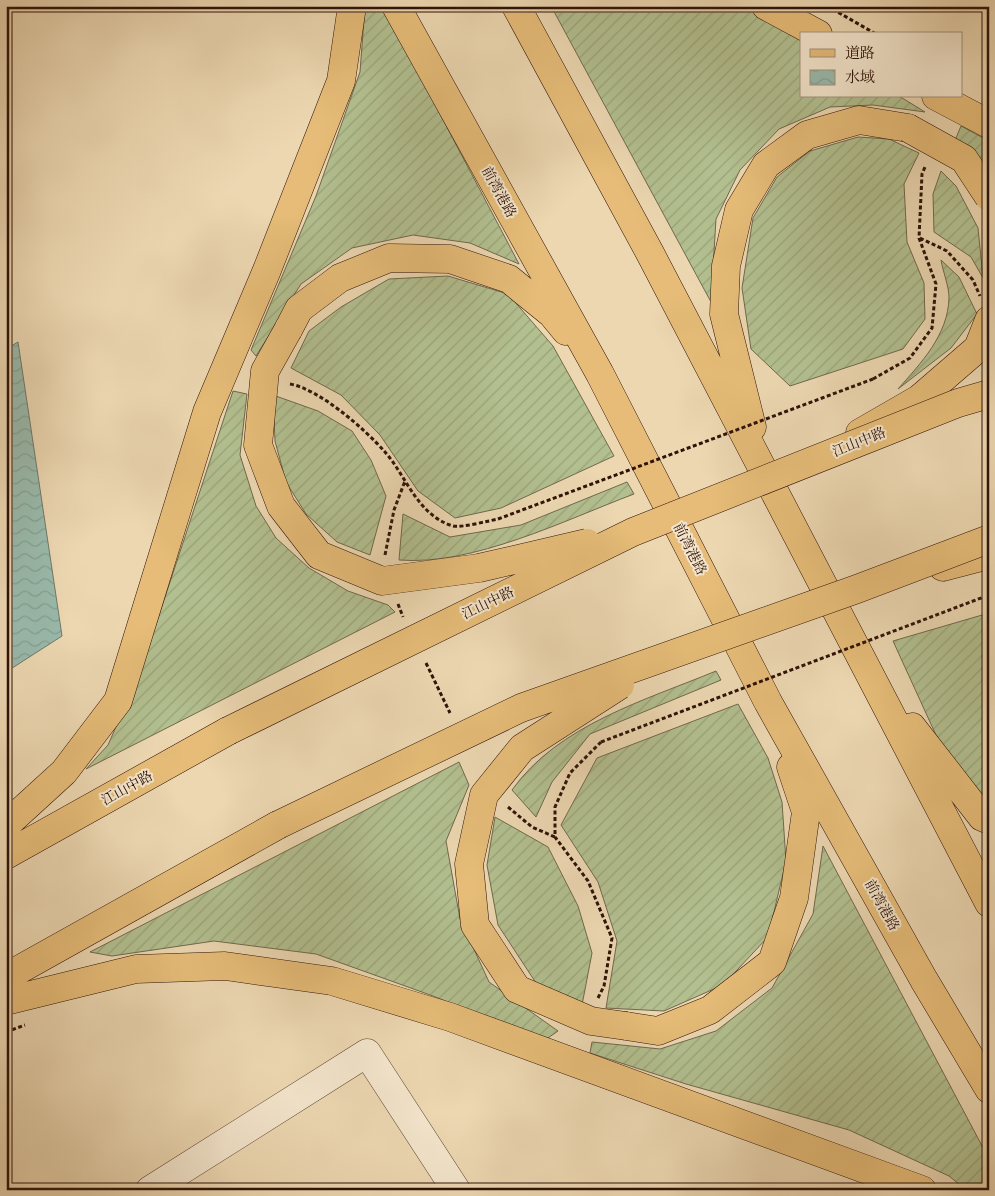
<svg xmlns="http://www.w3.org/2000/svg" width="995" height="1196" font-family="'IM FELL Great Primer','Noto Serif SC',serif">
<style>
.garden{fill:url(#garden-furrows);stroke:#70684c}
.water{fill:url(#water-waves);stroke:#6e776a}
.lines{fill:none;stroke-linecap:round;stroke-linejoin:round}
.minor-casing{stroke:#5e4332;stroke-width:29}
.major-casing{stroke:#2e1208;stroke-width:29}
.path{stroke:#2e1208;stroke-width:3;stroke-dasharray:4 2.5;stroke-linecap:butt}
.minor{stroke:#f3e5cc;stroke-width:28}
.major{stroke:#e6bc78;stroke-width:28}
.major-bridge-casing{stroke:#2e1208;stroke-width:29;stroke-linecap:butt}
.path-bridge{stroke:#2e1208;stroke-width:3;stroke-dasharray:4 2.5;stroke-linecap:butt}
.major-bridge{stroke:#e6bc78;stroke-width:28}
.labels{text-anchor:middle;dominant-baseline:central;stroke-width:4;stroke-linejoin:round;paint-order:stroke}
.street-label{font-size:14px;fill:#2e1208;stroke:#f3e5cc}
</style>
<defs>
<pattern id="garden-furrows" width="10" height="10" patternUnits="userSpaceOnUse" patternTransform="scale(1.25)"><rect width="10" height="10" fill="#b2bf8f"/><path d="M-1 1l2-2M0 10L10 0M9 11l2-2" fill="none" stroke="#99a37a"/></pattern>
<pattern id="water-waves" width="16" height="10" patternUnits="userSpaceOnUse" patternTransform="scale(1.25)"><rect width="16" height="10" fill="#99baac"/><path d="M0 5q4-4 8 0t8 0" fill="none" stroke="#849f92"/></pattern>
</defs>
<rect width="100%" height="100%" fill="#ecd7b1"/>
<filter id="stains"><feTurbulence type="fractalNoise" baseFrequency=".004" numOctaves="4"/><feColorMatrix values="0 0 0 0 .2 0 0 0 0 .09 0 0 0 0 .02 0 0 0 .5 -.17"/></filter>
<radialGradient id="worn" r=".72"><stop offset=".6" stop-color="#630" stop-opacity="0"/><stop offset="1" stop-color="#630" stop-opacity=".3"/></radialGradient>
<path class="garden" d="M365,6H383L519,264L470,243L413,235L352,248L301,284L256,356L251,350L316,196L360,72Z
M551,6H752L801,36V96H899L925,112L873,105L830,107L779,129L740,170L716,219L711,302Z
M961,126L989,141V172L956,138Z
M858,137L889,139L919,153L904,184L907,242L924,283L925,319L903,349L790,386L751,349L742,288L753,218L777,177L810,151Z
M941,171L956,186L978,228L983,278L971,257L934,232L933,194Z
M941,260L959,277L977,314L951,348L898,389C921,363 948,335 949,298C949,286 943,272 941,260Z
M448,276L508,294L553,346L614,456L501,508L455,518L418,491L380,435L341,395L291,368L309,331L341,307L389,279Z
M233,391L247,394L240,455L256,506L276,538L309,568L348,591L388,605L395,612L86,769L108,745L142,667Z
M273,395L318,411L352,431L371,460L386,496L370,555L337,542L306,514L286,482L275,441Z
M627,482L634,494C565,520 473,566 399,560L403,514L450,537L521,525Z
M989,613V807L946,757L893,641Z
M716,671L721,680L590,734L552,782L536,817L512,790C558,725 646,700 716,671Z
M738,704L768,758L782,802L786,861L768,937L723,985L664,1011L606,1008L617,941L598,882L561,825L597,758Z
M459,762L469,785L446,841L460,919L489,982L558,1031L545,1040L433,996L316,954L214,941L112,956L90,952Z
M495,817L548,847L578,906L592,953L582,1005L536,983L498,925L487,865Z
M823,846L989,1159V1190H966L949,1176L849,1130L686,1084L590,1053L592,1042L660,1049L716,1031L772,988L813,914Z"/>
<path class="water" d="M18,342L62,636L6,672V349Z"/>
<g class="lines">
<defs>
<path id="minor" d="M150,1190L367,1053L456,1190"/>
<path id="major" d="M396,6L600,374L768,702L924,980L989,1089
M516,6L651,255L989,903
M766,6L818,34
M936,96L989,124
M288,330L299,309L340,278L389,258L450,259L509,279L552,314L566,331
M752,427L724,314L726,266L739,210L766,165L807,135L859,120L908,128
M860,433L919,399L978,348L989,320
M943,567L989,555
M912,727L982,817L989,820
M6,825L64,772L118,701L207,412L267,270L341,81L352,6
M6,855L228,731
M6,977L278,825
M6,1001L136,969L225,966L332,981L450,1017L922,1190
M626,1026L658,1031L710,1010L772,962L794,898L806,812L791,767"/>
</defs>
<use href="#minor" class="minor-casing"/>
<use href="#major" class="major-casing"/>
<path class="path" d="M827,6L876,34
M920,238L947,251L973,280L980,296
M873,379L910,358L932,328L936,284L919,238L922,174L925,167
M290,384C319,389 365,429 385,452C407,477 417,515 453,526C461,528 488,521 498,519
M385,555L394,510L405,481
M398,604L403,617
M426,663L450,713
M508,807L532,827L555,837
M598,998L604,986L612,938L588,881L555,837V807L570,773L601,742
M6,1032L25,1025"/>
<use href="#minor" class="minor"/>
<use href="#major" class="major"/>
<defs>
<path id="major-bridge" d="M908,128L964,159L989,197
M288,330L265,371L258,445L281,506L319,555L382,581L479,568L587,543
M620,685L522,748L484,795L469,864L475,925L517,989L591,1021L626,1026
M228,731L633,532L958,403L989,394
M278,825L521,708L857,589L989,539"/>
</defs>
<use href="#major-bridge" class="major-bridge-casing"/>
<path class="path-bridge" d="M498,519L873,379
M601,742L989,595"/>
<use href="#major-bridge" class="major-bridge"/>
</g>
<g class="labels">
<g class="street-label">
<text transform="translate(499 192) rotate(61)">前湾港路</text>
<text transform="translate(859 442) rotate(-22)">江山中路</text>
<text transform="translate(690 549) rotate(63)">前湾港路</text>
<text transform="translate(488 603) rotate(-26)">江山中路</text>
<text transform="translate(127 788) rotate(-29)">江山中路</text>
<text transform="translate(882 905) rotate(61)">前湾港路</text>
</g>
</g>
<rect width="995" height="1196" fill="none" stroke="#ecd7b1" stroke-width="25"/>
<rect x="8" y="8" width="980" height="1181" fill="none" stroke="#2e1208" stroke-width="2.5"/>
<rect x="12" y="12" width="970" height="1171" fill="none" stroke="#2e1208"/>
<rect x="800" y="32" width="162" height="65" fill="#f3e5cc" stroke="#a4917e"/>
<rect x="810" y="49" width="25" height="8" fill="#e6bc78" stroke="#a4917e"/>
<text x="845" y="58" font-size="15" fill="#2e1208">道路</text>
<rect x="810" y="70" width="25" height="15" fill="url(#water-waves)" stroke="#a4917e"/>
<text x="845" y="82" font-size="15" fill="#2e1208">水域</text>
<rect width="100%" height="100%" filter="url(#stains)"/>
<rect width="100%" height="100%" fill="url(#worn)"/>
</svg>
